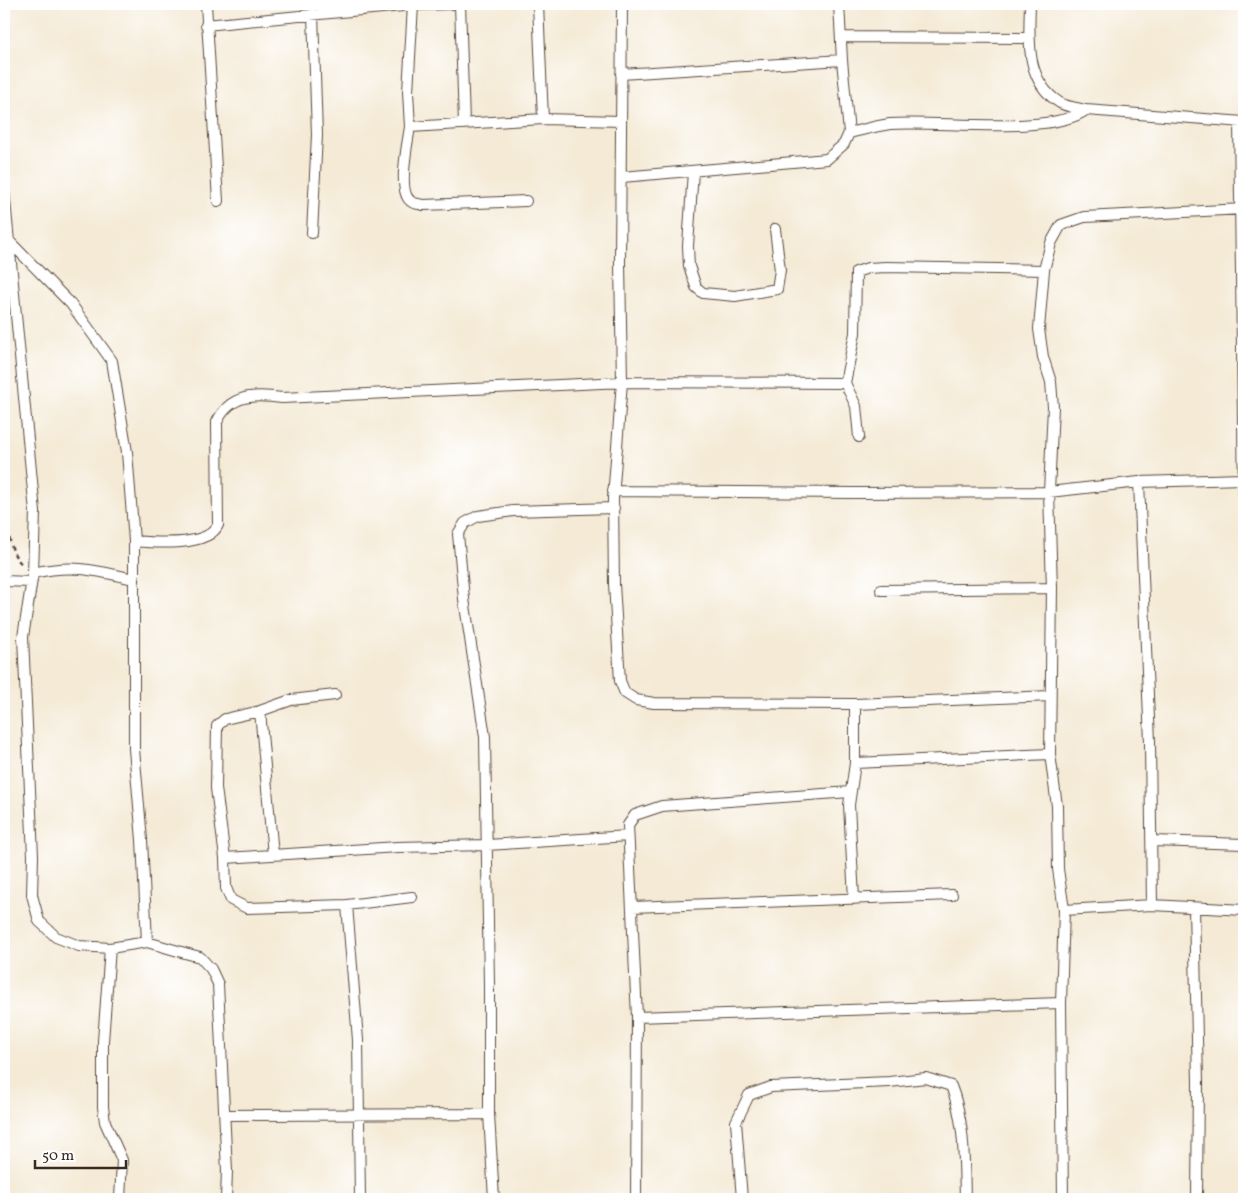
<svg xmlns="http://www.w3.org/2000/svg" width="1248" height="1203" font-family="Vollkorn,serif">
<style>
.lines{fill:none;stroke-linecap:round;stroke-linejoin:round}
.minor-casing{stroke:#57473a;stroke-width:12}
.path{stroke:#57473a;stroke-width:2.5;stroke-dasharray:4 4;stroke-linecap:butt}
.minor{stroke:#fff;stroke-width:10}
</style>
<rect width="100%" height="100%" fill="#fff"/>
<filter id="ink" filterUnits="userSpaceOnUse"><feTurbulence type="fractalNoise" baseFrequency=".02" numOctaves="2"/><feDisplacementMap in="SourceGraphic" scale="10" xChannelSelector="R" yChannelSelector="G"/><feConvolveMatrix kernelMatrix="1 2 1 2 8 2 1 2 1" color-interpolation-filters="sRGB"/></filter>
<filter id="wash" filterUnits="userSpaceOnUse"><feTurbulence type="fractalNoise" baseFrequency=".0096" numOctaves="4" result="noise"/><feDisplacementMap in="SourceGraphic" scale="20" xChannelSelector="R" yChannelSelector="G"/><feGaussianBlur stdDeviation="1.12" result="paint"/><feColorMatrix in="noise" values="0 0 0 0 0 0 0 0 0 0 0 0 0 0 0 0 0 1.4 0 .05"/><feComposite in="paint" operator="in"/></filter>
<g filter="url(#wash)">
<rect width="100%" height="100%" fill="#f4ead6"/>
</g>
<g filter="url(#ink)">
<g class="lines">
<defs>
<path id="minor" d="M206,4L218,201
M453,4L413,5L408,92L410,127L543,119L621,121
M460,4L464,123
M538,4L543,119
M622,4L620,263L622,382L613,498L614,584L620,681L625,693L636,700L654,703L855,704L1050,696
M1030,4C1029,40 1025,81 1060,103C1067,107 1078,108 1086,110L1244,122
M206,25L413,5
M842,37L1029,38
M842,60L849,133C862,130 876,126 890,124C937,120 1051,136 1086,110
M621,74L842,60L839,4
M1239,122L1244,499
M410,127C408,141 396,194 412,202C415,204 420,204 423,205L526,201
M693,171L688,246L689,266L696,287L703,293L735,296L777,289L780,270L775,229
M622,177L827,159L844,144L849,133
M4,190L35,512L33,573L23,637L33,856L32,895L39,921L56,937L79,946L110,948
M312,233L317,135L313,14
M10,242L71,304L112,361L127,452L134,541C156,543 208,547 218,525L217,422C230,394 255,394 282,398L622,382L845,383L856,406L859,437
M845,383L855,333L856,272L868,268L886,267L1044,270
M1139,482L1150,742L1152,905
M613,491L854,493L1049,492L1139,482L1243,479
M134,541V749L142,840L147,942
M33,573C73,564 94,570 134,579
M4,581L31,582
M881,590L1052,588
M335,695L291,700L260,711L225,719L217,726L216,788L225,858L226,888L231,900L247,908L347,905L358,1040L360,1199
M260,711L273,855
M855,763L1050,754
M1153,841L1244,844
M225,858L398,847L487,845L628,836
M854,899L849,805L855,763V704
M347,905L412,897
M632,907L952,895
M1194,908L1198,1082L1197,1199
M1064,910L1152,905L1244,910
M637,1017L1061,1003
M225,1115L489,1114
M120,1199L122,1160L105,1122L103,1107V1041L110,948L147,942L185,953L200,957L211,969L218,984L227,1171L226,1199
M494,1199L489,1114V985L485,737L464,599L458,534L465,523L478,516L513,511L614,508
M636,1199L637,1017L628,825L635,815L662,806L850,792
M742,1199L736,1122L749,1095L771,1087L889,1082L926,1078L951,1086C965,1121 964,1162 965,1199
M1063,1199L1061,1003L1064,910L1058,869L1057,806L1050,754L1052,588L1049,492L1053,407L1051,382L1043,357L1039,329L1044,270L1051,243L1061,225L1084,217L1244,209
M1244,1199V1198"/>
</defs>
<use href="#minor" class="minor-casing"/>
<path class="path" d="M4,523C11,537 10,554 22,564"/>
<use href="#minor" class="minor"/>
</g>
</g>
<rect width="1248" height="1203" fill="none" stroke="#fff" stroke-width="20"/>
<path d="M35 1160v8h91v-8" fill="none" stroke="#3b2a1e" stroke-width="2.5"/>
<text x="42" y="1160" font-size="15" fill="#3b2a1e" stroke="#ffffff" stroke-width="4" paint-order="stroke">50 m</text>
</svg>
